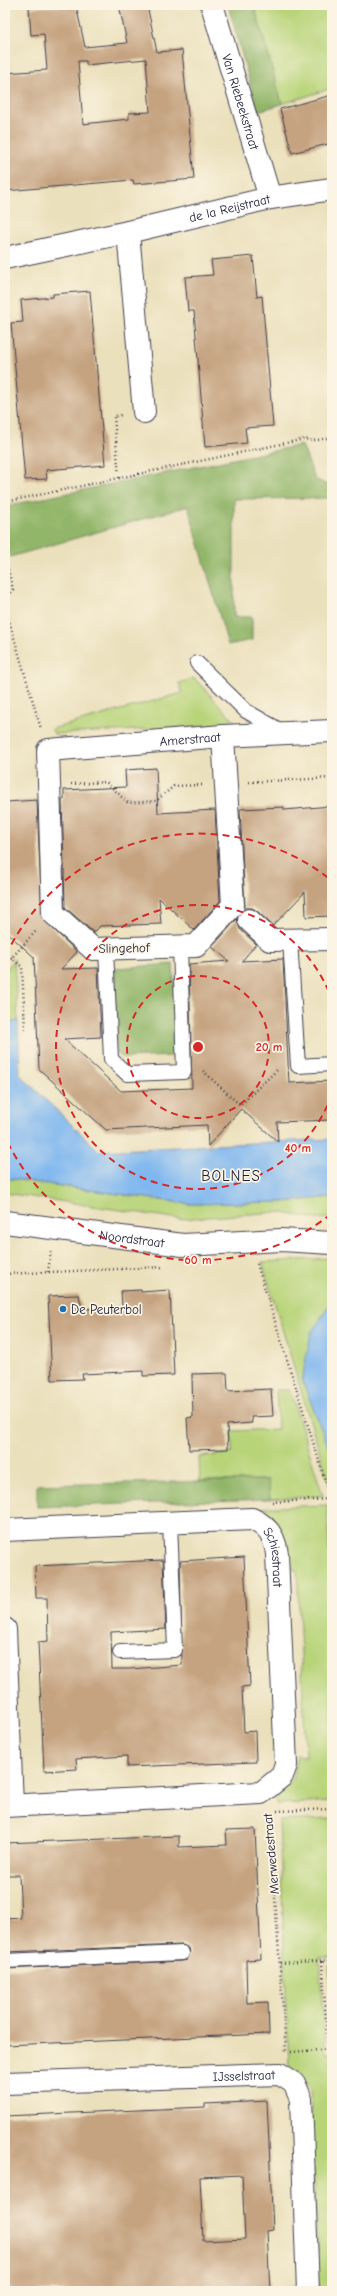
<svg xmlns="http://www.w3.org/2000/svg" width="337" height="2296" font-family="'Comic Neue',sans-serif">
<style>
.green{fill:#b8d479;stroke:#6d7b5a}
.forest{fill:#92b669;stroke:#5a6c52}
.water{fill:#80b7ef;stroke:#516c95}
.building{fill:#c5a380;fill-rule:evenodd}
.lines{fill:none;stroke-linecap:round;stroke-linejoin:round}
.lane-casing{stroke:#403e4e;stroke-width:16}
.street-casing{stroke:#403e4e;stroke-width:24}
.path{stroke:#403e4e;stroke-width:2.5;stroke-dasharray:1 3;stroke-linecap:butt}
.lane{stroke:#fff;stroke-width:14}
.street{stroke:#fff;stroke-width:22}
.ring{fill:none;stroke:#d62828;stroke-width:2;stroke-dasharray:7 5}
.poi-dot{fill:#1f6fb2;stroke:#fcf5e5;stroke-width:1.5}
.labels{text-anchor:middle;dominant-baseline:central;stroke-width:3.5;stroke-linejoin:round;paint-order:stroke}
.street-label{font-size:13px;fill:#22223b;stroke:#fcf5e5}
.poi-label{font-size:13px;fill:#22223b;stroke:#fcf5e5;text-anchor:start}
.quarter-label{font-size:15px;letter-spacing:1px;fill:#22223b;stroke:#fcf5e5}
.centre{fill:#d62828;stroke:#fcf5e5;stroke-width:2}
.ring-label{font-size:12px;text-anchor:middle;font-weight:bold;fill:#d62828;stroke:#fcf5e5;stroke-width:3.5;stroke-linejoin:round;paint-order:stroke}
</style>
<rect width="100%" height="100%" fill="#fcf5e5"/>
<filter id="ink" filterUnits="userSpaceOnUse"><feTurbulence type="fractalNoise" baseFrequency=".025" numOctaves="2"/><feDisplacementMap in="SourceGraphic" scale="8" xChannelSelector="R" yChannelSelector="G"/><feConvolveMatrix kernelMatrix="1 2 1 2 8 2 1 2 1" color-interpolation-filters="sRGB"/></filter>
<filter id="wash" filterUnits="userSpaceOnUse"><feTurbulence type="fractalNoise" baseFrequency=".012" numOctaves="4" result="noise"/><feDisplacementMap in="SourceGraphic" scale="16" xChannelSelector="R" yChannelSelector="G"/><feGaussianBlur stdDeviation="0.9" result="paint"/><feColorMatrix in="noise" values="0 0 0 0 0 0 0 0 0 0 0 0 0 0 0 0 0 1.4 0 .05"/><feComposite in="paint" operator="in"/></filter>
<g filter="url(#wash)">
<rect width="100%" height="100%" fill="#ebe0bc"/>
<path class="green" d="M254,5H332V88L282,104Z
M194,678L238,725L54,734L52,729L182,693L179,683Z
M14,959L18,1021L5,1024V972Z
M5,1178L190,1204L282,1202L332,1197V1218L316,1219L278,1212L180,1219L5,1193Z
M332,1258V1493L262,1262Z
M276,1390H290L323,1496L270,1499L268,1480L200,1481L199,1457L232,1453V1431L278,1429Z
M327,1505L332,1630V1802L276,1804V1797L292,1780L297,1755L306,1756L297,1570H294L262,1512L249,1508Z
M332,1819V1957L319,1958L326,2053H332V2291H319L310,2088L289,2068L279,1821Z
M329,1965H332V2044Z"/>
<path class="forest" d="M228,5H254L282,104L258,111Z
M302,445L315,479L327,485H332V498L234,499V617H252V640L228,645L188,506L10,557L5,540V506Z
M173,964L179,1050L171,1056L124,1058L117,1054L113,973L117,968Z
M268,1480L270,1499L37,1507V1485Z"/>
<path class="water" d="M18,1021L20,1075L99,1151L332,1139V1197L282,1202L190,1204L5,1178V1024Z
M332,1301V1456L302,1380L311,1333Z"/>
<g id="blocks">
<path class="building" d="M76,5L85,47L127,43L119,5H147L157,52L182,50L194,179L134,184L133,180L5,191V73L47,70L44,34L31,35L29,8ZM146,59L150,112L129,113V119L83,124L78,61H86V65Z
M332,95V143L292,153L280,109Z
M253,256L257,297L262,296L273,426L245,428L247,443L205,447L194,311H188L185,277L213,275L211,260Z
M90,291L105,465L46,470L47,479L25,480L11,323L23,322L21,300L53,297V294Z
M156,768L158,813L215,810L220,901L194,930L159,898L161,924L100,926L94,933L65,907L62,799H64V790L126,787L125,770Z
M37,800L42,918L77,952L61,969L98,968L101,1037L64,1039L121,1091L192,1088L189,964L229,961L212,947L237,919L240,929L256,944L242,961L283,959L289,1083L332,1081V1120L277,1122L278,1142L241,1109L208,1146L207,1125L106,1130L39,1069L34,957L5,931V802Z
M331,806L332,916L306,917L305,892L273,926L257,911L252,908H245L240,809L284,807V810Z
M141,1290V1292L170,1290L174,1375L143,1376V1371L82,1374L83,1379L52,1380L48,1296L79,1295L82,1309L122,1307L121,1291Z
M227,1373L228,1391L271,1389L273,1416L251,1417L252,1423L227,1425L228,1449L189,1450L187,1418L193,1417L192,1374Z
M244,1557L250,1686L242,1687L244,1732L255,1731L256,1762L127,1767V1756L76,1759L77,1769L44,1771L38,1642L48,1641L47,1598H36L35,1566L163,1560L166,1629L111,1632L112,1669H130L182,1665L180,1561Z
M255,1829L261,1959L246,1960L247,2003L268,2002L269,2034L5,2045V1969L182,1961L187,1960L190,1953L189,1948L182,1945L5,1952V1919L21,1918L19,1875H5V1843L179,1836V1847L227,1845L226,1830Z
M267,2101L273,2230L267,2231L270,2291H5V2116L205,2107V2104ZM242,2175L245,2239L203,2241L200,2177Z"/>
</g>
</g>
<g filter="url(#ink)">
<use href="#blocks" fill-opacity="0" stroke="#403e4e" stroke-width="1"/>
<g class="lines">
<defs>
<path id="lane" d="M197,663L246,711L283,732
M290,940L298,1066L332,1064
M106,949L111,1059L127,1074L184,1072L180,946
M120,1652L175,1650L170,1522
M5,1961L182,1953"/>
<g id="street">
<path id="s1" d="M212,5L270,198"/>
<path d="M128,232L144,412"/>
<path id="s2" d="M5,258L128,232L270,198L332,189"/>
<path id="s3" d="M223,736L233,905L196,946L93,949L53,913L48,750L223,736L332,731"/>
<path d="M249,920L270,940L332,939"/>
<path id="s4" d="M5,1222L183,1245L281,1240L332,1243"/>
<path id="s5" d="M5,1530L252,1519C268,1526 275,1537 277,1554L286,1765L282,1776L261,1793L5,1806"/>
<path d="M5,1629L12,1805"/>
<path id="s6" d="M5,2083L280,2074L294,2083L301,2099L308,2291"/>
</g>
</defs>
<use href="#lane" class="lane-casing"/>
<use href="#street" class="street-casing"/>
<path class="path" d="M119,478L114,416L122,415
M5,502L305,439L313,441L332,437
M5,558L13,589L5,602
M5,607L41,729
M249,782L332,778
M71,784L106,782L128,803L156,801L174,786L202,785
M5,952L22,967L25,1029
M5,965L37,930
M203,1071L240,1105L279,1068
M257,1264L331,1499L332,1526
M48,1272L51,1251
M5,1274L164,1267
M272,1502L331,1499
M277,1811L332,1809
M269,1814L286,2052
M322,1961L328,2049
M280,1963L332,1960
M291,2052L332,2049"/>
<use href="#lane" class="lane"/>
<use href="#street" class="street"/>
</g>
</g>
<g class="ring">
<circle cx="198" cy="1047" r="71"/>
<path d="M332 1094A142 142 0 1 1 332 1000"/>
<path d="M331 1214A213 213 0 0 1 6 1139M6 955A213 213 0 0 1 331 880"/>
</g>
<circle class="poi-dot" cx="63" cy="1309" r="4"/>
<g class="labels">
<g class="street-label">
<text stroke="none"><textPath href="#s1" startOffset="101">Van Riebeekstraat</textPath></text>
<text stroke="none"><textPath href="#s2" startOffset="230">de la Reijstraat</textPath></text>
<text stroke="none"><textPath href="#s3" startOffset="687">Amerstraat</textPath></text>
<text transform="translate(124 948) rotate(-1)">Slingehof</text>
<text stroke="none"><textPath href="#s4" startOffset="128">Noordstraat</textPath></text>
<text stroke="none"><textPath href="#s5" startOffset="295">Schiestraat</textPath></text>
<text transform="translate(271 1854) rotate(-95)">Merwedestraat</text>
<text stroke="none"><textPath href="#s6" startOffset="239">IJsselstraat</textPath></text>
</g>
<g class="poi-label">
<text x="71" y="1309">De Peuterbol</text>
</g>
<g class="quarter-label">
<text x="231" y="1176">BOLNES</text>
</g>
</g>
<circle cx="198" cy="1047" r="6" class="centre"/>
<g class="ring-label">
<text x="269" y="1051">20 m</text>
<text x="298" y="1152">40 m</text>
<text x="198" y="1264">60 m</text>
</g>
<rect width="337" height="2296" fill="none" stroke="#fcf5e5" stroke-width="20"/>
</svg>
